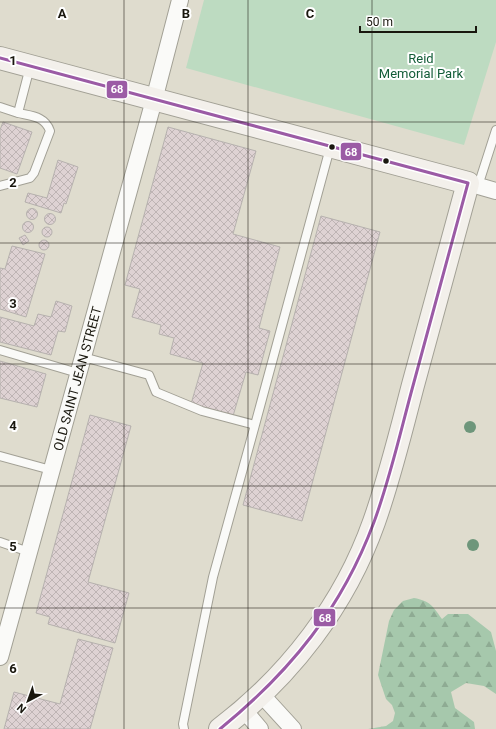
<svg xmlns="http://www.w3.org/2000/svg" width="496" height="729" font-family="Roboto,sans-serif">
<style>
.forest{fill:url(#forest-firs)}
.green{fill:#bddbc1}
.building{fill:url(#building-cross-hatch);stroke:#b6b1ae}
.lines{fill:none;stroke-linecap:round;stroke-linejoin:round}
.lane-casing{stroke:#a2a095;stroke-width:10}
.street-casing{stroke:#a2a095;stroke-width:18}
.secondary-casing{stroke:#a2a095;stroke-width:24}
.lane{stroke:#fafaf8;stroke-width:8}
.street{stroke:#fafaf8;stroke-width:16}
.secondary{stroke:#f3f0eb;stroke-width:22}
.bus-1-casing{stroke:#fff;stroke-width:6}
.bus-1{stroke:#9b5ba5;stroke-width:3}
.tree{fill:#6e967b}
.grid{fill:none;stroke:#19170e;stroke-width:1;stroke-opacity:0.55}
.bus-dot{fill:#19170e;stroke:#fff;stroke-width:1.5}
.labels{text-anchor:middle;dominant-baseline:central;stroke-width:4;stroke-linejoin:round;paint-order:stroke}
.park-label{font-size:13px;fill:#125c37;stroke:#fff}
.street-label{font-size:13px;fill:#19170e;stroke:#fff}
.grid-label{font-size:13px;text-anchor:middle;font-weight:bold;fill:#19170e;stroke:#fff;stroke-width:4;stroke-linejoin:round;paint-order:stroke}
.line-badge{stroke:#fff;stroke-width:1.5}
.badge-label{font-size:11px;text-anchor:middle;font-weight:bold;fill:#fff}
</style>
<defs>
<pattern id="forest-firs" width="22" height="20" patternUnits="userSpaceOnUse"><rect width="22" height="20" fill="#a6c8ac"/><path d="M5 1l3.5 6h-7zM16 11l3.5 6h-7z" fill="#8eab93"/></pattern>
<pattern id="building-cross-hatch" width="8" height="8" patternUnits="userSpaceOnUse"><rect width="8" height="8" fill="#ded2d3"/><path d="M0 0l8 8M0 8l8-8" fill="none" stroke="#beb4b4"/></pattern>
</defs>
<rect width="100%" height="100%" fill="#dfdcce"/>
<path class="forest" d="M414,598C430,601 433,606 442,619L448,614H468L491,632L496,651V694L484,686L466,683L451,692L455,708L474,722L475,729H368L386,726L393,721L395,713L392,705L386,699L378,675L389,621L394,610L403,601Z"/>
<path class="green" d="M204,0H496V42L464,145L186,68Z"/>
<path class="building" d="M3,122L32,132L17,174L0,168V130Z
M168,127L256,151L233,234L280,247L259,328L270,331L258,375L246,372L233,416L191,404L203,363L170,354L174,338L159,334L161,325L132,317L140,289L125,285Z
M58,160L78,167L66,204L64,203L61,213L25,202L28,193L47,198Z
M26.5 214a5.5 5.5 0 1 1 11 0a5.5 5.5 0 1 1-11 0Z
M44.5 219a5.5 5.5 0 1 1 11 0a5.5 5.5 0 1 1-11 0Z
M321,216L380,232L302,521L243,505Z
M22.5 227a5.5 5.5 0 1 1 11 0a5.5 5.5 0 1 1-11 0Z
M42 232a5 5 0 1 1 10 0a5 5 0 1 1-10 0Z
M25,235L29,241L23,245L19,238Z
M39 245a5 5 0 1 1 10 0a5 5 0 1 1-10 0Z
M12,246L45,254L26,317L0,309V268L5,269Z
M56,301L72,306L65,332L58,331L51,355L0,342V317L34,326L38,314L51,317Z
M0,361L46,374L37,407L0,398Z
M90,415L131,426L88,582L129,593L115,643L48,624L50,617L36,613Z
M78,639L113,648L90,729H4L14,692L60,704Z"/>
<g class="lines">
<defs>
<path id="lane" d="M0,107L18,113L30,67
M0,186L30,178L34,173L50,131C45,116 31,116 18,113
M478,186L496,130
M0,350L78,373
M83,357L149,375L156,392L202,411L255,425L213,577L183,724L184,729
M255,425L330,148
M0,456L51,470
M0,542L29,552"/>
<g id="street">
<path d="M468,183L496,191"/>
<path id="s1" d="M0,657L154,100L180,0"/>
<path d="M261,694L293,729"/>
<path d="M244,710L260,729"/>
</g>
<path id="secondary" d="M0,58L468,183C450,250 431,318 413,385C401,431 390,477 374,522C345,604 290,676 220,729"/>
</defs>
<use href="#lane" class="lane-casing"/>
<use href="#street" class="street-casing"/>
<use href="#secondary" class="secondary-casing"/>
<use href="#lane" class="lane"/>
<use href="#street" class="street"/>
<use href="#secondary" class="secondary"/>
<defs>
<path id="bus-1" d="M0,58L468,183
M220,729C291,671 342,608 374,522C391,476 401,429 414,382C432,316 450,249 468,183"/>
</defs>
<use href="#bus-1" class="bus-1-casing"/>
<use href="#bus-1" class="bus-1"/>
</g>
<g class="tree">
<circle cx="470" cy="427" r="6"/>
<circle cx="473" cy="545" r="6"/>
</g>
<path class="grid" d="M124,0V729M248,0V729M372,0V729M0,122H496M0,243H496M0,364H496M0,486H496M0,608H496"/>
<g class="bus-dot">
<circle cx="332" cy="147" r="3.5"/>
<circle cx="386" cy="161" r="3.5"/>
</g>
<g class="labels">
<g class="park-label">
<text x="421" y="58">Reid<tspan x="421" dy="15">Memorial Park</tspan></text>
</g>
<g class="street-label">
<text stroke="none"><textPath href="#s1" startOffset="289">OLD SAINT JEAN STREET</textPath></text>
</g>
</g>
<g class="grid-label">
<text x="62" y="18">A</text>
<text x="186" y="18">B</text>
<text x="310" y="18">C</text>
<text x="13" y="65">1</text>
<text x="13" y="187">2</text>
<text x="13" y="308">3</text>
<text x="13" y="430">4</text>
<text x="13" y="551">5</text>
<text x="13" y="673">6</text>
</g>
<g class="line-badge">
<rect x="106" y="80" width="22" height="19" rx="4" fill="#9b5ba5"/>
<rect x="340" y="142" width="22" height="19" rx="4" fill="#9b5ba5"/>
<rect x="313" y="608" width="23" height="19" rx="4" fill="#9b5ba5"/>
</g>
<g class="badge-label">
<text x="117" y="93">68</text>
<text x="351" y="156">68</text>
<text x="325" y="622">68</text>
</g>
<g transform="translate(28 701) rotate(221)" stroke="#ffffff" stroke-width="3" paint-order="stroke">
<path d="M0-3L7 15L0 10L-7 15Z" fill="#19170e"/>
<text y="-6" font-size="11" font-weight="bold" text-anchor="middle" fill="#19170e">N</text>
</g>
<path d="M360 26v6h116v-6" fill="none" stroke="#19170e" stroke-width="2"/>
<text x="366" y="26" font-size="12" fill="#19170e" stroke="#ffffff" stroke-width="3" paint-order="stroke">50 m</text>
</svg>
